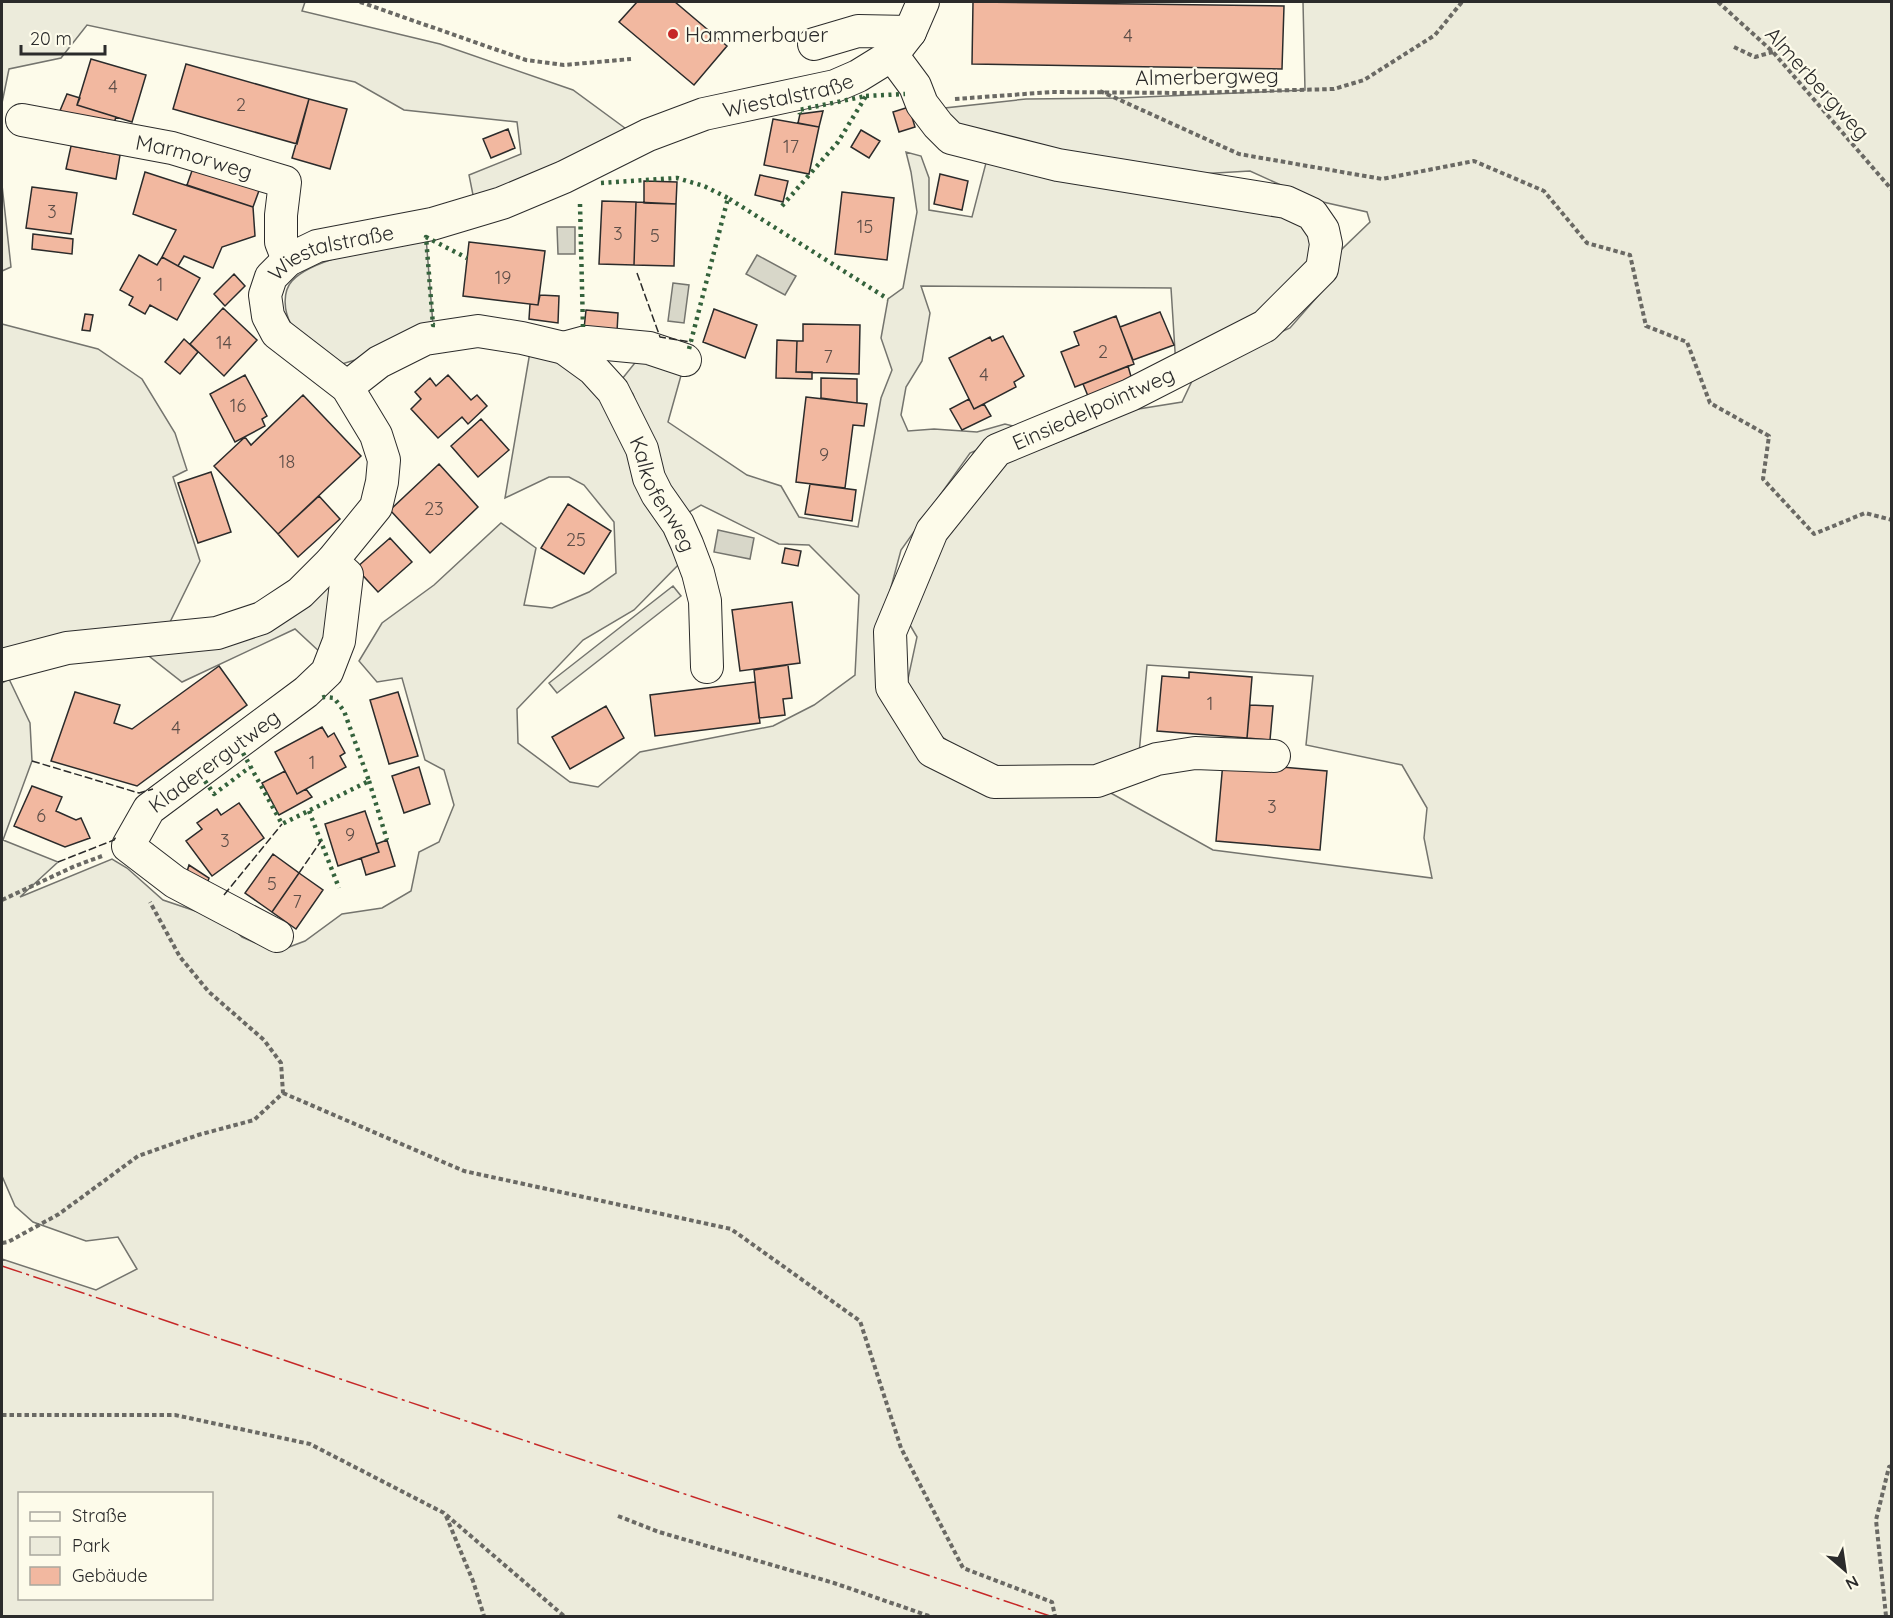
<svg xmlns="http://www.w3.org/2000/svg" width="1893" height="1618" font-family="Quicksand,sans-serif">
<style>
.green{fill:#ecebdb;stroke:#74746e;stroke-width:1.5;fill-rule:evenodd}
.water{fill:#d8d7c9;stroke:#74746e;stroke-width:1.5}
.building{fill:#f2b8a0;stroke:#2b2b2b;stroke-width:1.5}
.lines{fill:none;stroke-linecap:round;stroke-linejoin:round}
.minor-casing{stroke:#2b2b2b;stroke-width:34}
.path{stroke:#6a6964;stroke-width:4;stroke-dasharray:4.5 3;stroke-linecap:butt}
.minor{stroke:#fdfbea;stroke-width:32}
.hedge{stroke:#34623c;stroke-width:4.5;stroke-dasharray:3 4.5;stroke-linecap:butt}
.fence{stroke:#2b2b2b;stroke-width:1.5;stroke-dasharray:8 3;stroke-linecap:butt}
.power{stroke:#c62828;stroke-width:1.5;stroke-dasharray:21 4.5 3 4.5;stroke-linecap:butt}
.poi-dot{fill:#c62828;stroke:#fdfbea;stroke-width:2}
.labels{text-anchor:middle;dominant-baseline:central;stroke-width:4.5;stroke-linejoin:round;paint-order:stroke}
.number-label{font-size:18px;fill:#5d4e48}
.poi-label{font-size:21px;fill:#2b2b2b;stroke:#fdfbea;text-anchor:start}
.street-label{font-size:21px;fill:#2b2b2b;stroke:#fdfbea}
</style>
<rect width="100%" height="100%" fill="#fdfbea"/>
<path class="green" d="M2,2H305L302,11L440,44L573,90L629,131L525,179L474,200L469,175L521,154L517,122L404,110L355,82L87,25L61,58L9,69L2,103Z
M1303,2H1891V1616H2V1259L96,1290L137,1269L118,1237L86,1241L33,1222L15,1206L2,1176V683L9,679L30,723L32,761L3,840L58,862L20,897L112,859L127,868L163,900L225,921L242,937L276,952L305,941L342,914L382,908L411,891L419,852L439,842L454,805L444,770L425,760L402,678L377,682L359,661L382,623L434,585L501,523L536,548L524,605L552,608L589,592L616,573L614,522L584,485L569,477H549L505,498L531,346L595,383L683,560L634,610L583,640L517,709L518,743L570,782L598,787L640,752L773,726L814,705L855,675L859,595L809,545L779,544L701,505L686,514L665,487L633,394L622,379L638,359L682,372L668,422L747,475L781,486L799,517L858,527L881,398L892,370L881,338L888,299L903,288L917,212L911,172L906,152L921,156L929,178V210L972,217L987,159L1299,218L1311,239L1308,265L1255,320L1176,367L1171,288L921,286L930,313L922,361L906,387L901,415L908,431L934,429L977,432L1005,424L1025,429L970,453L901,550L880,628L923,758L1109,792L1213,850L1432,878L1424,838L1427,808L1402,765L1306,745L1313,676L1147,665L1139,754L1108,767L1041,773L976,762L937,733L906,688L917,637L907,620L945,530L999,465L1086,431L1126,411L1182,402L1193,379L1231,354L1290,328L1331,281L1341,250L1370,222L1367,212L1314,200L1250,171L1181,175L957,131L947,118L945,108L1026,99L1120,98L1305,90ZM20,1494H212V1598H20Z
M2,185L11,267L2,271Z
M426,237L433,325L386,341L355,360L342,364C330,355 297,334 291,324C284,312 282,292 292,281C314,256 393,245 426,237Z
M2,324L98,349L142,379L175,433L187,470L173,477L200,561L170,622L2,653Z
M331,584L322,654L295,629L182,682L140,649Z
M673,586L681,596L557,693L549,683Z"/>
<path class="water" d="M557,227H575V254H558Z
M757,255L796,276L785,295L746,274Z
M673,283L689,285L684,323L668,321Z
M718,530L754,538L750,559L714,552Z"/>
<path class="building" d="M637,2H675L727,46L694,85L619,22Z
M973,2L1284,6L1282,69L972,64Z
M91,59L146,75L132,122L77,105Z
M186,64L309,99L297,144L173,109Z
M67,94L80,98L77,105L116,117L112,129L59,113Z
M309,99L347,109L330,169L292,158Z
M909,107L915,127L899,132L893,112Z
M823,111L819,127L798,123L800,114Z
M773,119L819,127L809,174L764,165Z
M508,129L515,148L491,158L483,139Z
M861,130L880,141L869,158L851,147Z
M71,146L120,155L116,179L66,169Z
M194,165L260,188L253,207L187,185Z
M145,172L253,207L255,236L222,247L213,268L184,256L178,266L162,257L176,230L133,214Z
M940,174L968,181L962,210L934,204Z
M760,175L788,181L783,202L755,195Z
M644,181L677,182L676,204L644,203Z
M32,187L77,193L71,234L26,228Z
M842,192L894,198L887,260L835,254Z
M602,201L636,202L634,265L599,264Z
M636,202L676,204L674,266L634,265Z
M33,234L73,239L72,254L32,249Z
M469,242L545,251L538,305L463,296Z
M139,255L157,265L162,257L200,278L177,320L150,305L145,314L129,305L133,297L120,290Z
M234,274L245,286L225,306L214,294Z
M540,295L559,296L558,323L529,319L530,304L538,305Z
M223,308L257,340L224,376L190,344Z
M714,309L757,325L745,358L703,342Z
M586,310L618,313L617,332L584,329Z
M1160,312L1174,345L1133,360L1120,327Z
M85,314L93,315L90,331L82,330Z
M1116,316L1134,364L1075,387L1061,352L1079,345L1074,332Z
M803,324L860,325L859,374L796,372L797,341H803Z
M1003,336L1024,376L1014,382L1016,387L974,409L949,358L990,337L992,341Z
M184,339L198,352L180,374L165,362Z
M777,340L797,341L796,372H812V379L776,378Z
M1128,366L1132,380L1088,396L1083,384Z
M245,375L267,416L262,419L265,426L235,442L210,394Z
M448,375L471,400L477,395L487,406L468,424L462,417L438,438L411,409L421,399L415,392L430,378L436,386Z
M821,378L857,379V403L821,398Z
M303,395L361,456L278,534L214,466L245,437L251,445Z
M806,397L867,404L864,426L853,425L845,488L796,482Z
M969,399L974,409L984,404L991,416L962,430L950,409Z
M481,419L509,450L478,477L451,446Z
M439,464L478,507L430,553L390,510Z
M211,472L231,532L198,543L178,483Z
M810,484L856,490L852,521L805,514Z
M319,496L340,519L298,557L278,534Z
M568,504L611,531L584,574L541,548Z
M390,538L412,562L378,592L356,568Z
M785,548L801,551L798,566L782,563Z
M792,602L800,663L740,671L732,610Z
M788,665L792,698L783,699L785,715L759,718L754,670Z
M219,666L247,705L137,786L51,761L75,692L120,705L114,723L132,729Z
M1189,672L1252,677L1247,738L1157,731L1162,676L1189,678Z
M755,682L760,723L655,736L650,695Z
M398,692L418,756L389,764L370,700Z
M1250,705L1273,706L1270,740L1247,738Z
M606,706L624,738L570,769L552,737Z
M322,727L328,737L334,733L345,753L340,756L346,767L297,794L275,752Z
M1223,762L1327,771L1320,850L1216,841Z
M419,767L430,804L404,813L392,776Z
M285,771L297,794L306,789L312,797L279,815L262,783Z
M32,786L62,797L56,811L76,820L81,818L90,838L65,847L14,826Z
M239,803L264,838L212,876L186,841L202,829L197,823L217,809L221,815Z
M365,811L379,852L338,866L325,824Z
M387,840L395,866L366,875L361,858L379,852L376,844Z
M273,854L299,873L272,912L245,893Z
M189,865L209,878L206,887L186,875Z
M299,873L323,890L296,929L272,912Z"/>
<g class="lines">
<defs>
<g id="minor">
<path d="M814,44L858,31L910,32"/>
<path d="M892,55L915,86L922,104L938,125L951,138L1058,165L1286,202L1312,214L1323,230L1326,244L1322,269L1265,326L1130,395L997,450L932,531L890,632L892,687L932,751L994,782L1097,781L1157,759L1195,753L1274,756"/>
<path id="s1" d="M22,120L172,148L285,182L281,215V242L288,260"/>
<path d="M564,348L586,342L649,348L685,360"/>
<path id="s2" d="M347,387L379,362L425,339L478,331L522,338L564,348L593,369L613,391L642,449L649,478L657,494L678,524L687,544L698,573L705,601L707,667"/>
<path id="s3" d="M2,665L67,648L217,633L262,618L300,593L332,561L376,507L382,482L384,460L376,435L347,387L277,333L268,316L265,295L271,277L288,260L317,246L432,224L502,203L564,177L648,135L704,114L835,86L858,76L892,55L910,32L923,2"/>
<path id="s4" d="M277,936L175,882L128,846L149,809L306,692L327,672L339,641L347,575L332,561"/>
</g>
</defs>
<use href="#minor" class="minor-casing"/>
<path class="path" d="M360,2L526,60L564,65L631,59
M1718,2L1773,52L1892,190
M1734,47L1755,57L1773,52
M1100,91L1239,154L1382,179L1474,161L1544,191L1587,243L1630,255L1646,326L1687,342L1710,403L1769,436L1763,479L1814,534L1865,513L1892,520
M955,99L1052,92L1185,93L1334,89L1364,80L1435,35L1462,2
M2,900L75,866L102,856
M283,1093L464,1171L731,1229L860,1321L901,1448L963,1568L1052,1602L1055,1616
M2,1243L8,1242L59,1214L138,1156L198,1135L254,1120L283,1093L281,1063L264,1040L209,992L180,957L150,902
M2,1415H175L310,1444L444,1513L564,1616
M446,1516L473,1581L484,1616
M618,1516L659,1532L834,1583L929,1616
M1886,1616L1876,1520L1889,1467L1892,1466"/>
<use href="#minor" class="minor"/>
<path class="hedge" d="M866,96L905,94
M601,183L677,178L704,186L728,198
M580,204L583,328
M782,206L838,142L866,96L799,110L800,114
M435,325H433L426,237L467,258
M689,349L728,198L888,299
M243,753L282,824L369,781L344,711L334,698L324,697L319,699
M205,781L214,794L250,767
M369,781L387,840
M309,811L339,888"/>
<path class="fence" d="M637,273L660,337L691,342
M32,761L139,793L153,789
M58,862L114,840L117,835
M299,873L321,841
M224,895L282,824"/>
<path class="power" d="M2,1266L1050,1616"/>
</g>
<circle class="poi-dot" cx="673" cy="34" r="6"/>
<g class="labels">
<g class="number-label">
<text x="1128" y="35">4</text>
<text x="113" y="86">4</text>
<text x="241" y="104">2</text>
<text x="791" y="146">17</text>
<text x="52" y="211">3</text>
<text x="865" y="226">15</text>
<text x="618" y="233">3</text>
<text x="655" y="235">5</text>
<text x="503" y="277">19</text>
<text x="160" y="284">1</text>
<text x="224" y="342">14</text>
<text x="1103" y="351">2</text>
<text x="828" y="356">7</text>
<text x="984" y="374">4</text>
<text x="238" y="405">16</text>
<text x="824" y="454">9</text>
<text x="287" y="461">18</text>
<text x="434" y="508">23</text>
<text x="576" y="539">25</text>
<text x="1210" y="703">1</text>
<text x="176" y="727">4</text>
<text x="312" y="762">1</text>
<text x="1272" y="806">3</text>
<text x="41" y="815">6</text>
<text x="350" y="834">9</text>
<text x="225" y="840">3</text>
<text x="272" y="883">5</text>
<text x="297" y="901">7</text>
</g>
<g class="poi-label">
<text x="685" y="34">Hammerbauer</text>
</g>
<g class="street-label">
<text transform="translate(1207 76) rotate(-1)">Almerbergweg</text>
<text transform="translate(1818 83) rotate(48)">Almerbergweg</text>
<text stroke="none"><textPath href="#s3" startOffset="1257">Wiestalstraße</textPath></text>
<text stroke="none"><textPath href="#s1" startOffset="176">Marmorweg</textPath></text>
<text stroke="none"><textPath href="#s3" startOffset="771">Wiestalstraße</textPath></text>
<text transform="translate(1093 408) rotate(-24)">Einsiedelpointweg</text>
<text stroke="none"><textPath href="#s2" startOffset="414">Kalkofenweg</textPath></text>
<text stroke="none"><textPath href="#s4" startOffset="298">Kladerergutweg</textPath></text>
</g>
</g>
<rect width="1893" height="1618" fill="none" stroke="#2b2b2b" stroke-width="6"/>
<rect x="18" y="1492" width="195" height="108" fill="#fdfbea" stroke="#a9a89e" stroke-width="1.5"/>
<rect x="30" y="1512" width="30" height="9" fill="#fdfbea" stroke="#a9a89e" stroke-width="1.5"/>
<text x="72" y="1522" font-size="18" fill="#2b2b2b">Straße</text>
<rect x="30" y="1537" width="30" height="18" fill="#ecebdb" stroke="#a9a89e" stroke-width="1.5"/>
<text x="72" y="1552" font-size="18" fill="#2b2b2b">Park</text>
<rect x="30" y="1567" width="30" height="18" fill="#f2b8a0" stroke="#a9a89e" stroke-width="1.5"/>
<text x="72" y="1582" font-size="18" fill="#2b2b2b">Gebäude</text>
<g transform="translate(1845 1570) rotate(151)" stroke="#fdfbea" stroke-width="4.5" paint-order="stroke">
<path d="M0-4.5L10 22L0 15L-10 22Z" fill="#2b2b2b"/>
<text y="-9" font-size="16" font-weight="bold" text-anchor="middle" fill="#2b2b2b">N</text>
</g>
<path d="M21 45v9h84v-9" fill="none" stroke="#2b2b2b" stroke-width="3"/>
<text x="30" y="45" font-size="18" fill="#2b2b2b" stroke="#fdfbea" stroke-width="4.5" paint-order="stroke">20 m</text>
</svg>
